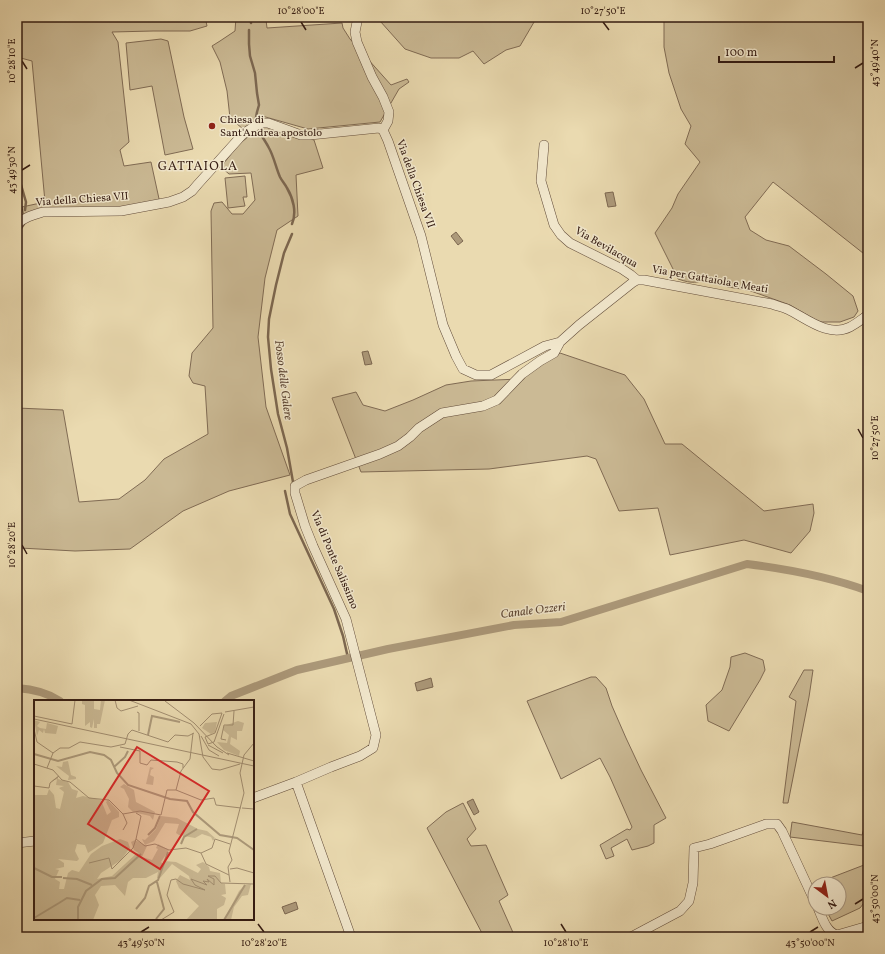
<svg xmlns="http://www.w3.org/2000/svg" width="885" height="954" font-family="Vollkorn,serif">
<style>
.green{fill:#cbba95;stroke:#806b54}
.water{fill:#ac997a;stroke:#7c6750}
.lines{fill:none;stroke-linecap:round;stroke-linejoin:round}
.stream{stroke:#7c6750;stroke-width:2.5}
.canal{stroke:#ac997a;stroke-width:8}
.minor-casing{stroke:#624c3a;stroke-width:10}
.minor{stroke:#f1e7cc;stroke-width:9}
.ticks{fill:none;stroke:#351c12;stroke-width:1.5}
.poi-dot{fill:#8f2418;stroke:#f1e7cc;stroke-width:1.5}
.labels{text-anchor:middle;dominant-baseline:central;stroke-width:3;stroke-linejoin:round;paint-order:stroke}
.poi-label{font-size:11px;fill:#351c12;stroke:#f1e7cc;text-anchor:start}
.street-label{font-size:11px;fill:#351c12;stroke:#f1e7cc}
.water-label{font-size:12px;font-style:italic;fill:#5f4836;stroke:#f1e7cc}
.quarter-label{font-size:13px;letter-spacing:1px;fill:#351c12;stroke:#f1e7cc}
.inset-river{fill:none;stroke:#ac997a;stroke-width:2}
.inset-road{fill:none;stroke:#a28e71;stroke-width:1}
.view{fill:#d62828;fill-opacity:0.15;stroke:#d62828;stroke-width:2}
.inset-edge{fill:none;stroke:#351c12;stroke-width:2}
.neatline{fill:none;stroke:#351c12;stroke-width:1.5}
.ticks-label{font-size:10px;text-anchor:middle;fill:#351c12}
</style>
<rect width="100%" height="100%" fill="#eadab0"/>
<filter id="stains"><feTurbulence type="fractalNoise" baseFrequency=".005" numOctaves="4"/><feColorMatrix values="0 0 0 0 .2 0 0 0 0 .09 0 0 0 0 .02 0 0 0 .5 -.17"/></filter>
<radialGradient id="worn" r=".72"><stop offset=".6" stop-color="#630" stop-opacity="0"/><stop offset="1" stop-color="#630" stop-opacity=".3"/></radialGradient>
<path class="green" d="M17,17H205L207,26L190,31H153L112,32L118,42L129,142L120,150L124,166L151,162L161,208L40,216L25,222L22,207L45,202L32,61L17,57Z
M236,17H284L266,20L267,28L342,23L343,28L350,39L391,85L407,79L409,82L399,89L380,122L308,129L262,116L243,129L230,118L227,91L220,62L212,46L220,41L235,31Z
M380,17H537L520,46L506,50L484,64L473,51L459,58H431L405,49L380,21Z
M664,17H868V257L773,182L745,217L750,230L766,240L789,246L826,274L853,296L858,311L854,317L840,322H819L790,305L748,290L728,287L711,278C696,283 693,284 678,279L655,233L672,208L678,194L700,162L685,144L691,126L681,109L669,73L664,47Z
M161,39L168,41L184,117L193,149L165,155L152,86L130,90L126,43Z
M263,125L314,140L323,168L296,175L298,216L277,230L265,278L258,337L266,407L290,475L229,491L183,511L130,549L75,551L20,548L17,549V408L63,410L79,502L119,499L145,480L164,459L208,434L205,386L193,383L189,376L192,353L213,328L211,211L214,203L222,202L232,214H243L255,200L251,173L229,174L221,167L238,145Z
M245,176L247,197H243L245,206L228,208L225,178Z
M560,353L625,375L644,399L665,444H682L764,511L813,504L814,513L810,531L791,553L744,540L670,555L658,508L619,511L596,459L587,456L489,469L361,472L332,398L356,392L363,405L385,411L413,400L446,385L471,381L520,379Z
M745,653L763,660L765,670L760,680L729,731L708,721L706,705L722,690L730,667L731,657Z
M804,670H813L809,697L788,803H783L796,701L789,697Z
M591,677H596L606,688L612,706L626,738L641,770L666,818L654,825V843L648,846L632,850L627,839L611,848L614,856L606,859L600,845L627,829L630,830L632,827L610,777L600,758L561,779L527,701Z
M463,803L476,829L467,839L471,846L486,845L508,895L499,901L515,937H484L427,828L446,812Z
M868,815V844L864,846L790,837L792,822L862,835Z
M868,864L867,899L860,908L832,921L825,908H839V884H815V890L812,885L864,865Z
M868,929V937H846Z"/>
<path class="water" d="M613,192L616,206L608,207L605,193Z
M456,232L463,241L458,245L451,236Z
M368,351L372,364L365,365L362,352Z
M431,678L433,687L417,691L415,683Z
M473,799L479,812L474,815L467,802Z
M296,902L298,909L285,914L282,907Z"/>
<g class="lines">
<path class="stream" d="M250,17L251,23
M249,30V44L250,56L255,73L257,93L259,105L257,112L255,123
M259,131C262,137 266,142 269,148C274,157 276,168 280,177C282,181 285,184 287,188C293,198 297,212 292,224
M17,171L26,202L25,210
M17,234L24,224
M292,234L284,253L276,285L269,319L268,337L271,369L278,414L287,448L293,482
M285,491L290,514L334,609L343,636L348,658"/>
<path class="canal" d="M17,688C32,689 48,693 60,701
M225,701L231,696L297,670L388,649L514,625L561,622L747,564C787,569 830,577 868,591"/>
<defs>
<path id="minor" d="M358,17L355,32L357,42L372,77L383,97L389,112L388,121L383,130
M544,145L541,181L554,225L561,235L570,243L622,269L631,275L637,280
M17,224C25,217 33,215 43,212L121,211L169,202L183,197L192,191L198,184L243,134L255,126L262,123H268L301,135H310L379,128L383,130L388,141L421,236L443,325L456,356L463,369L476,375H491L545,346L560,342
M253,798L296,782
M17,843L35,841
M818,908C822,917 826,932 837,935L868,926
M351,937L296,782L331,767L360,756L373,748L376,735L346,619L313,546L305,526L295,493V486L297,485L306,480L380,454L398,446L410,437L419,428L442,413L483,406L497,400L522,374L540,361L554,353L560,342L579,325L632,283L637,280H644L772,304C777,306 782,307 787,309C806,318 828,338 850,327C856,324 862,319 868,315
M631,937L680,911L689,901L693,883L694,848L710,844L766,824H777L782,831L815,902"/>
</defs>
<use href="#minor" class="minor-casing"/>
<use href="#minor" class="minor"/>
</g>
<path class="ticks" d="M301,22L306,30M603,22L609,30M22,61L27,69M855,68L863,63M22,170L30,165M858,429L863,438M22,545L27,554M855,904L863,899M258,924L264,932M561,924L566,932M141,932L149,927M810,932L818,927"/>
<circle class="poi-dot" cx="212" cy="126" r="4"/>
<g class="labels">
<g class="poi-label">
<text x="220" y="120">Chiesa di<tspan x="220" dy="13">Sant'Andrea apostolo</tspan></text>
</g>
<g class="street-label">
<text transform="translate(415 184) rotate(70)">Via della Chiesa VII</text>
<text transform="translate(82 200) rotate(-4)">Via della Chiesa VII</text>
<text transform="translate(606 248) rotate(30)">Via Bevilacqua</text>
<text transform="translate(710 280) rotate(10)">Via per Gattaiola e Meati</text>
<text transform="translate(334 560) rotate(67)">Via di Ponte Salissimo</text>
</g>
<g class="water-label">
<text transform="translate(283 380) rotate(83)">Fosso delle Galere</text>
<text transform="translate(533 611) rotate(-7)">Canale Ozzeri</text>
</g>
<g class="quarter-label">
<text x="198" y="167">GATTAIOLA</text>
</g>
</g>
<g transform="translate(34 700)">
<rect width="220" height="220" fill="#eadab0"/>
<path d="M48,0H60V9L66,10L67,0H71L66,24H63V28H60V19L58,28L56,27V22L51,26V5L48,4ZM0,20L6,22L3,26L6,28L12,29L13,23L24,26L22,34L11,33L10,29L9,33L5,30L3,36ZM204,21L210,23L208,31H203V40L197,37L196,44L206,51L205,56L190,50L183,42L193,43L195,35L189,30L190,26ZM183,22L181,32L177,34L168,28L171,23ZM34,61L37,75L42,77V79L34,80L35,76L22,66L28,67L29,62ZM116,67L120,68L117,70L116,75L120,77L119,85L112,84ZM24,76V79L34,82L38,89L44,91L42,98L49,96L67,100L73,115L77,112L72,102L74,100L85,112V117L78,120L69,143L54,153L51,145L43,144L41,151L45,159L43,161L24,159L30,163V167L21,169L25,170L21,179L26,182L25,189H30L34,173L38,170L45,172L57,154L68,146L86,139L94,142L96,148L87,160L67,173L63,179L78,176L103,153L106,154L100,150L97,142L101,140L113,146L108,157L118,160L124,149L122,148L124,144L135,150L127,162L129,164L130,161L142,162L164,173L167,169L162,165L169,162L175,167L176,171L186,173L187,183L191,184L192,194L187,195L192,198L190,205L183,209V220H152L165,206L145,188L142,181L146,175L156,180L155,176L138,164L126,178H123L124,172L112,178H99L94,182L91,196L81,185L67,186L61,195L65,205L59,220H0V95H13L15,89L20,95L22,108L26,109L30,92L25,88L30,86L22,85L23,79L16,82ZM90,84L100,90L102,102L121,112L119,120L116,116L99,112L94,107L95,99L90,89L86,87ZM127,116L143,118L164,129L173,131L181,138L179,141L177,137L168,134L161,138L145,135L142,133L145,124L131,123L120,141L111,145L108,139L111,140L122,129ZM217,184L214,195L208,196L200,207L197,220H190L205,191L211,185Z" fill="#cbba95"/>
<path class="inset-river" d="M114,35L118,16L146,22M0,54L24,61L56,52L70,55L77,60L83,73L94,85L136,99L153,101L159,112L186,135L203,138L220,150M80,67L91,57L94,51M114,135L121,128L126,116M147,144L150,137L163,129M0,168L18,177H28M29,178L43,179L58,185M25,203L33,198L46,200M102,209L111,198L115,186L124,180L134,152M0,218L25,203M122,219L130,209L123,182M44,220V207L52,191L68,179L81,178L107,154M190,220L211,185"/>
<path class="inset-road" d="M81,0L83,8L87,11L104,6M95,0L157,24L165,34L169,57L178,69L186,70L206,64M131,1L160,23L183,47L195,55M103,12L105,13V31M191,12L220,7M188,13L181,33L171,37L174,44L180,42L190,14M0,16L38,24L41,0M0,19L220,66M166,26L178,14L188,13M0,29L3,42L19,53M167,36L175,50L185,56M192,40L187,39L190,25H199L200,11M174,45L189,53M86,47L106,51V63L113,65L117,60L143,62L149,64V68M193,53L220,61M0,64L19,70L28,80L36,82L55,98L75,100L89,114L106,111L127,115L133,90H142L147,71L156,59L159,33M13,68L19,53L26,48H35L46,42L77,47L91,44L94,34L98,30L134,42L141,35L154,36L160,33M0,86L15,88L16,83L25,76M142,90L167,100L180,98L182,105L207,108M208,108L220,109M102,113L107,116L102,139L111,146L121,144L135,150L152,148L167,153L178,148L181,139L196,144M89,114L93,123L89,130M167,153L172,164L195,175M55,163L75,158L78,169L99,148L102,139M196,169L203,168L220,173M196,182L194,167L198,160L195,151L210,93L206,73L210,55L220,43M127,220L140,212L133,195L137,180L142,179L149,184L171,190L161,185L157,179L173,185L169,181L175,182L173,179L180,185V179L174,176H181L187,183L220,184"/>
<path class="view" d="M103,47L175,91L126,169L54,124Z"/>
<rect width="220" height="220" class="inset-edge"/>
</g>
<rect width="885" height="954" fill="none" stroke="#eadab0" stroke-width="44"/>
<g transform="translate(827 896) rotate(148)"><circle r="19" fill="#f1e7cc" stroke="#a69682"/>
<path d="M0-3L7 15L0 10L-7 15Z" fill="#8f2418"/>
<text y="-6" font-size="11" font-weight="bold" text-anchor="middle" fill="#351c12">N</text>
</g>
<path d="M719 56v6h115v-6" fill="none" stroke="#351c12" stroke-width="2"/>
<text x="725" y="56" font-size="12" fill="#351c12" stroke="#f1e7cc" stroke-width="3" paint-order="stroke">100 m</text>
<rect x="22" y="22" width="841" height="910" class="neatline"/>
<g class="ticks-label">
<text x="301" y="14">10°28'00"E</text>
<text x="603" y="14">10°27'50"E</text>
<text transform="translate(11 61) rotate(-90)" y="4">10°28'10"E</text>
<text transform="translate(874 63) rotate(-90)" y="4">43°49'40"N</text>
<text transform="translate(11 170) rotate(-90)" y="4">43°49'30"N</text>
<text transform="translate(874 438) rotate(-90)" y="4">10°27'50"E</text>
<text transform="translate(11 545) rotate(-90)" y="4">10°28'20"E</text>
<text transform="translate(874 899) rotate(-90)" y="4">43°50'00"N</text>
<text x="141" y="946">43°49'50"N</text>
<text x="264" y="946">10°28'20"E</text>
<text x="566" y="946">10°28'10"E</text>
<text x="810" y="946">43°50'00"N</text>
</g>
<rect width="100%" height="100%" filter="url(#stains)"/>
<rect width="100%" height="100%" fill="url(#worn)"/>
</svg>
